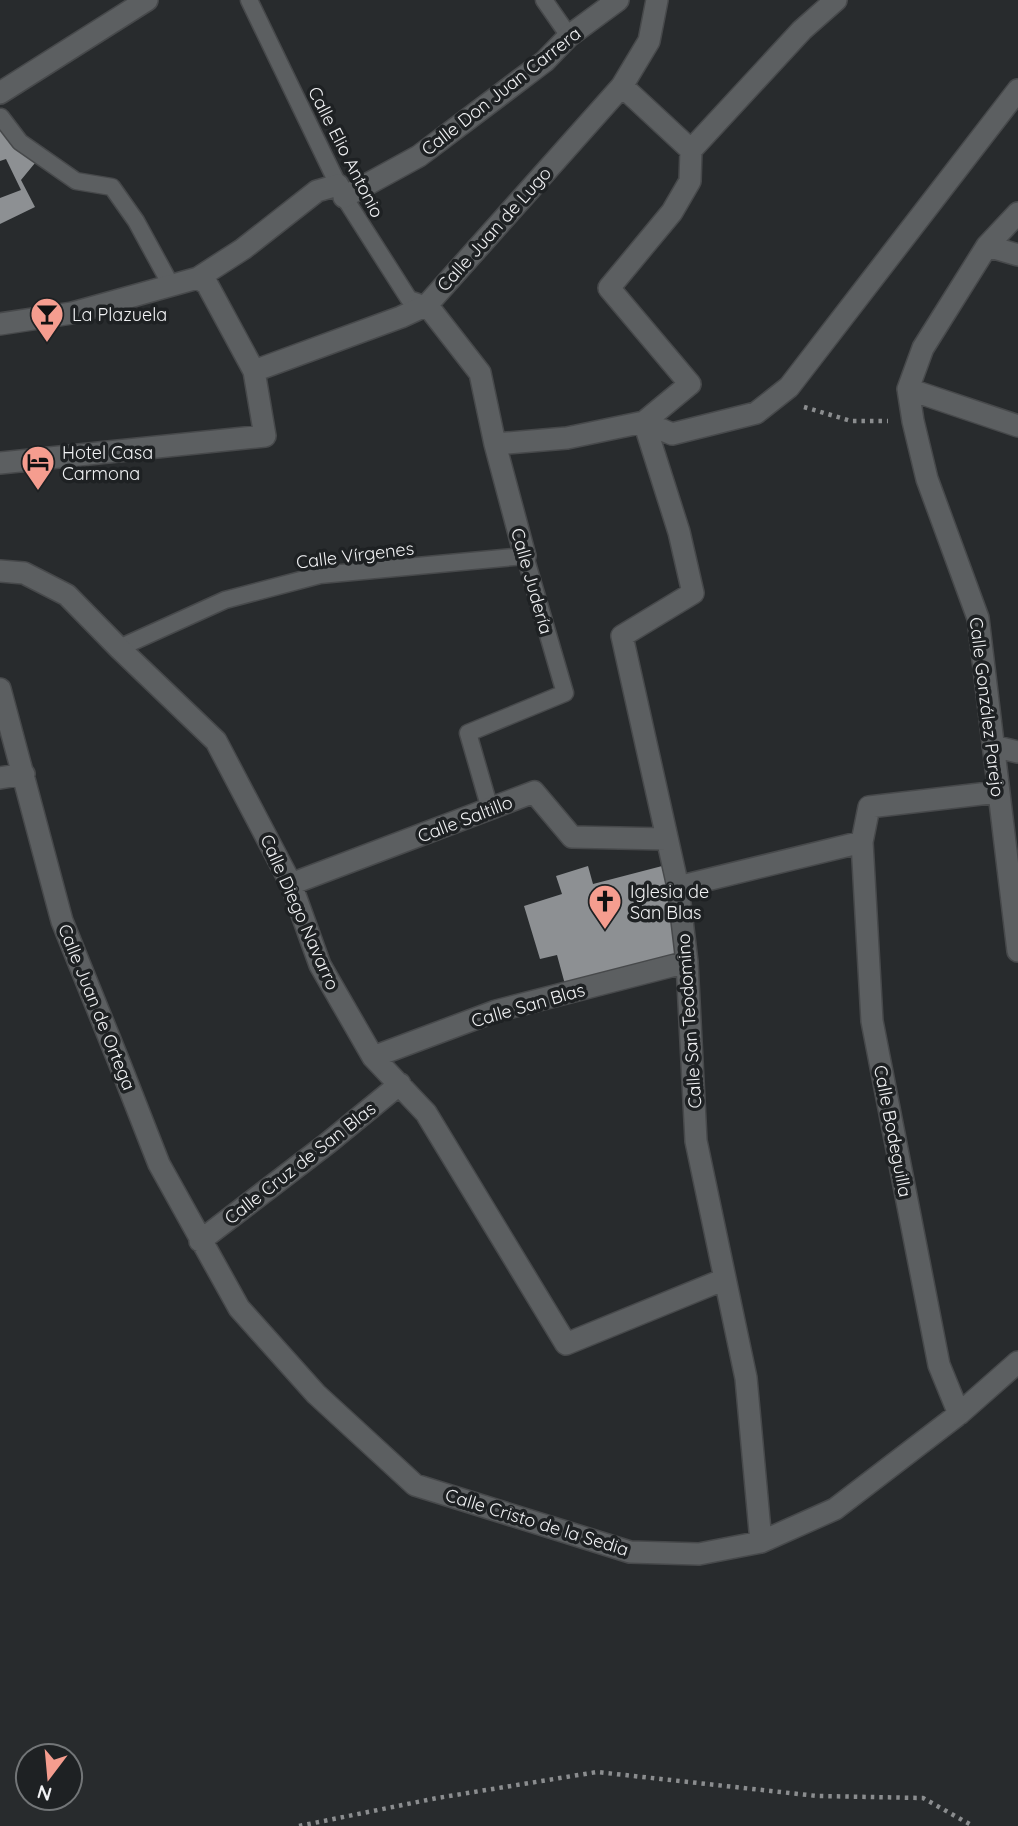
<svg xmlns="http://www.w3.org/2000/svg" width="1018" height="1826" font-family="Quicksand,sans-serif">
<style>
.building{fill:#8d9093}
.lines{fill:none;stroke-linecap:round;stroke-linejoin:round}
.pedestrian-casing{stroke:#47494b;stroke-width:19}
.minor-casing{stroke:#47494b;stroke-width:24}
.path{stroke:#8b8d8f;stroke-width:4.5;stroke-dasharray:3.5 5;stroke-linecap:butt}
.pedestrian{stroke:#5c5f61;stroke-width:16}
.minor{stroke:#5c5f61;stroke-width:21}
.labels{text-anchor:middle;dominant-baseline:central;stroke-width:7;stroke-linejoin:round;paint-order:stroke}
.street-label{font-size:18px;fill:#f1f2f4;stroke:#1e2123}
.poi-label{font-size:18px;fill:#f1f2f4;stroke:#1e2123;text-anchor:start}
</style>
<rect width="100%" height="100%" fill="#282b2d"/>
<path class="building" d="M0,123L12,141L35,163L21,180L35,207L0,224V198L21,190L6,159L0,161Z
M666,865L682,956L566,988L557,955L540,959L524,906L562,894L556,876L588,866L593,884Z"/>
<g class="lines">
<defs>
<path id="pedestrian" d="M249,0L344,197L409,299L427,305
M544,0L569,36
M1,117L20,142L76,181L112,187L136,221L172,287
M119,648L225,600L320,575L525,556L565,693L468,733L490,809"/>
<path id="minor" d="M622,86L691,150L690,181L672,212L609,288L690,384L644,422L679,532L693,593L622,636L678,887L687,962L696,1141L746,1378L761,1542
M0,93L147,0
M691,150L802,30L836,0
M344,197L419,156L545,61L569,36L618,0
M987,246L1018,255
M427,305L480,373L495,444L525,556
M0,324L72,313L198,278L243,249L317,191L338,185
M254,371L401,317L427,305L622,86L649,41L657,0
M908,389L913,421L927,479L978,618L1018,951
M908,389L923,348L987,246L1018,213
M908,389L1018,426
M495,444L567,438L644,422L672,434L756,413L789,387L1018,90
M0,463L265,436L254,371L207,284L198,278
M0,571L24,573L67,595L119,648L216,741L291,884L320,965L373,1057L426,1113L566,1344L725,1279
M0,689L62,921L119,1062L159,1164L239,1308L316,1394L415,1485L630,1552L699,1554L761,1542L835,1509L959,1414L1018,1362
M993,746L1018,752
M0,778L24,774
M291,884L534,792L572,837L666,839
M678,887L862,842
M373,1057L496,1011L687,962
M200,1241L328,1143L400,1084
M959,1414L939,1365L872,1021L862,842L869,807L998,792"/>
</defs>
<use href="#pedestrian" class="pedestrian-casing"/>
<use href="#minor" class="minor-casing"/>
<path class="path" d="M804,407L851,421H888
M299,1826L437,1798L597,1772L817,1796L923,1798L973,1826"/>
<use href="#pedestrian" class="pedestrian"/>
<use href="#minor" class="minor"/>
</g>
<defs>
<symbol id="bar-pin" viewBox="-11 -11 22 30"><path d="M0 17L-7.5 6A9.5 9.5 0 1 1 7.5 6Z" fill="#f59d8f" stroke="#1e2123"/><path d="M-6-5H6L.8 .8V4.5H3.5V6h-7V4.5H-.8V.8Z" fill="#111"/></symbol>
<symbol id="hotel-pin" viewBox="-11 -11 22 30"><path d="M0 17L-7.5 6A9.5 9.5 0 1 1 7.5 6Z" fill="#f59d8f" stroke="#1e2123"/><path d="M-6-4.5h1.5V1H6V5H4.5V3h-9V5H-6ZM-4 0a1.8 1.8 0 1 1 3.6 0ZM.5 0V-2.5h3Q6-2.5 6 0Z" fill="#111"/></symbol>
<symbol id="church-pin" viewBox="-11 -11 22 30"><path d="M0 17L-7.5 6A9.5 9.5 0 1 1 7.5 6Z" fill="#f59d8f" stroke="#1e2123"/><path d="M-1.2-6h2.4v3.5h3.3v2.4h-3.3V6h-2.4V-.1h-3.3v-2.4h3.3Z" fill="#111"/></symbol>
</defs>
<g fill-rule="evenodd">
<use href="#bar-pin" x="28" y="295" width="38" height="52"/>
<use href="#hotel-pin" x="19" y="443" width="38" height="52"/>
<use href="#church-pin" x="586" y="882" width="38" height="52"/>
</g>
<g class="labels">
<g class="street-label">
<text transform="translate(501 91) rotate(-38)">Calle Don Juan Carrera</text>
<text transform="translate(346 152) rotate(63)">Calle Elio Antonio</text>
<text transform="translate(494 229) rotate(-48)">Calle Juan de Lugo</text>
<text transform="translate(355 555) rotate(-7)">Calle Vírgenes</text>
<text transform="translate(532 581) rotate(74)">Calle Judería</text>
<text transform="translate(987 707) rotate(83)">Calle González Parejo</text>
<text transform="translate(465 819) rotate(-21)">Calle Saltillo</text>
<text transform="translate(300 912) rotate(66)">Calle Diego Navarro</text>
<text transform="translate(528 1005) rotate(-16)">Calle San Blas</text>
<text transform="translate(97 1007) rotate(68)">Calle Juan de Ortega</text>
<text transform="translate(689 1021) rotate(-94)">Calle San Teodomino</text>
<text transform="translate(893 1131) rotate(79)">Calle Bodeguilla</text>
<text transform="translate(300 1163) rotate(-38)">Calle Cruz de San Blas</text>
<text transform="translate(537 1522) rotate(17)">Calle Cristo de la Sedia</text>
</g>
<g class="poi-label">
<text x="72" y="314">La Plazuela</text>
<text x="62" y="452">Hotel Casa<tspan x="62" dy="21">Carmona</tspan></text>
<text x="630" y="891">Iglesia de<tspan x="630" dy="21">San Blas</tspan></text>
</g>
</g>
<g transform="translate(49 1777) rotate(196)"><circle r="33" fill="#1e2123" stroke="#727577" stroke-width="2"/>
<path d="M0-5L12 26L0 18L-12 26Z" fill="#f59d8f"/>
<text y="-10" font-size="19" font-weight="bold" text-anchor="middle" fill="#f1f2f4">N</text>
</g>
</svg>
